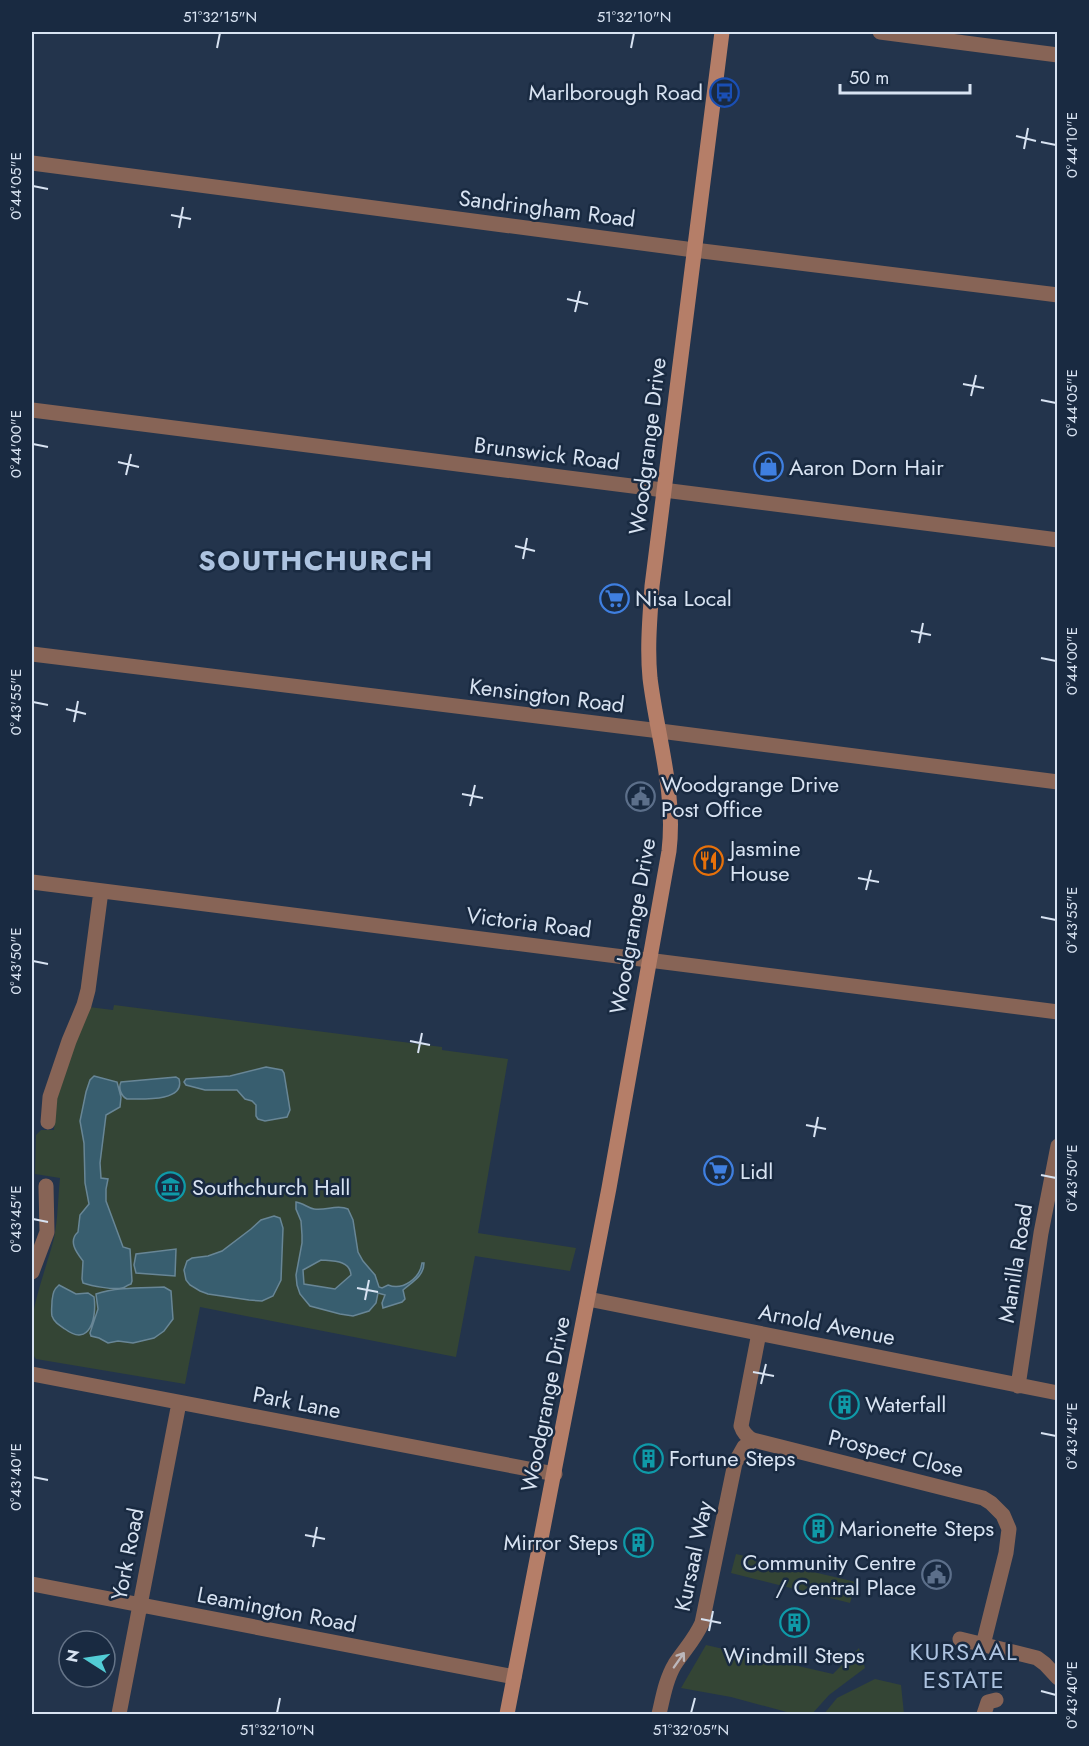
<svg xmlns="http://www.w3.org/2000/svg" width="1089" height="1746" font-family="Jost,sans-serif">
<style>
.green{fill:#344535}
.water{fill:#385e6f;stroke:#688696;stroke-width:1.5;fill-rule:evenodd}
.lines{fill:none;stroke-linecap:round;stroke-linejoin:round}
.street{stroke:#876456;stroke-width:15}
.secondary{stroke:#b57e68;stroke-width:15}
.oneway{stroke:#bcb7bb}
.ticks{fill:none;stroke:#d8e3f2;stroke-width:2}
.labels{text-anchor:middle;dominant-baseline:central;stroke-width:5;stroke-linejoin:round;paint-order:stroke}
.poi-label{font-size:22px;fill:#d8e3f2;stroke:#192a41;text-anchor:start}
.street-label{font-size:22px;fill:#d8e3f2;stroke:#192a41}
.neighbourhood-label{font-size:24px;letter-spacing:1.5px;fill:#adc3e0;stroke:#192a41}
.district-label{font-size:28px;font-weight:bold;letter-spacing:1.5px;fill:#adc3e0;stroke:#192a41}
.neatline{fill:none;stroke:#d8e3f2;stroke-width:2}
.ticks-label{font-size:15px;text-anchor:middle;fill:#d8e3f2}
</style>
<rect width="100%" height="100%" fill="#23344c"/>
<path class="green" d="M114,1005L442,1047V1050L508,1059L478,1233L576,1248L570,1271L475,1256L456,1357L200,1307L185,1384L36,1359C18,1337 48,1265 54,1238C58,1219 58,1197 60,1178L35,1174L36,1135L41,1130H54L56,1094L89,1007L113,1010Z
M736,1554L856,1582L850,1603L731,1573Z
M706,1645L833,1674L859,1648L865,1668L829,1695L812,1714H794L731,1697L681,1688Z
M875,1679L901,1685L904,1714H824L837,1698Z"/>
<path class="water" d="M266,1067L282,1070L284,1073L290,1110L287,1117L265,1121L258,1119L256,1116V1105L252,1101L245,1099L237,1090H205L186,1085L184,1082L186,1079L230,1076Z
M94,1076L117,1082L121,1097L120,1107L106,1115L100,1163L101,1178L108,1179L106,1189V1201L123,1247L130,1249L132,1281L131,1284C127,1285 125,1288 122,1288C113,1290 92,1286 83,1283L82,1279L83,1261C76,1252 68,1241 78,1232L80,1215L89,1204L85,1183L84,1143L80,1121L86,1092L90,1080Z
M176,1077L179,1079C186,1102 141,1099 127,1099C121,1096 118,1088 121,1082Z
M296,1202C303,1203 308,1208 314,1209C326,1211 337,1204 348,1209L353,1220L358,1252L363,1261L375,1275L379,1287L382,1288L388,1285C403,1291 420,1278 422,1263H424C424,1276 412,1282 403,1290L405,1299L402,1302L383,1308L382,1303L385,1295L378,1293L376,1303L369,1311L353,1316L340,1314L310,1306L300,1294L297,1285L296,1275L302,1243V1235L301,1221L296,1209ZM321,1260C333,1261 350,1260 351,1275L335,1289L304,1284L303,1270Z
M274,1216L280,1218L283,1228L281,1280L273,1296L262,1301L249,1300L208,1294L200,1291L190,1285L186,1280L184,1270L187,1261L192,1258L208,1256L222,1251L251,1229L261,1220Z
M176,1249L175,1276L136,1273L134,1265L136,1254Z
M59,1285L76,1294L88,1293L94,1297C97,1317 90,1348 65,1329C59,1325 54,1322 52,1316C51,1311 52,1306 52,1301C53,1294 53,1290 59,1285Z
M164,1287L171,1291L173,1319L164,1331L154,1338L133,1343L118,1341L108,1343L99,1338L91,1336L90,1333L98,1309L96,1294C117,1287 142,1288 164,1287Z"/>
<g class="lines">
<path class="street" d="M880,32L1058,55
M32,163L694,250L1058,295
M32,410L1058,540
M32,654L660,731L1058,782
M32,882L1058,1012
M48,1122L50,1097L69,1041L84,1005L88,990L101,891
M32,1272L47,1232L46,1186
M588,1299L1058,1393
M759,1333L741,1426C743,1432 747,1437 753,1440L983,1498L991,1503L1003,1515L1009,1529L1006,1553L983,1645
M32,1374L555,1474
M1018,1386L1041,1233L1058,1146
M32,1584L514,1677
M960,1639L1037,1658L1045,1664L1058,1678
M119,1714L179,1403
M659,1714C663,1697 666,1679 675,1664C685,1649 695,1639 702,1623L735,1463L744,1447L753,1440
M984,1714L988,1702L996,1700"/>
<path class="secondary" d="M507,1714L609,1188L669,851C676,792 657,736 650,678C647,647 650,617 652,586L722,32"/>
</g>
<defs><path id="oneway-shaft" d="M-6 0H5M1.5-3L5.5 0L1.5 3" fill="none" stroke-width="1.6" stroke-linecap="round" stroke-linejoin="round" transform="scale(1.5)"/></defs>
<use class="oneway" href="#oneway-shaft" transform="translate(679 1660) rotate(-55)"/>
<path class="ticks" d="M217,48L220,33M631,48L634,33M1016,136L1036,141M1041,142L1056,145M1024,149L1028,128M33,186L48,189M171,215L191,219M179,228L183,207M567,299L588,304M575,312L580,291M963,384L984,388M971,396L976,375M1041,400L1056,403M33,444L48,447M118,462L139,467M126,475L131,454M515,546L535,551M523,559L527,538M911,631L931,635M919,643L923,623M1041,658L1056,661M33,702L48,705M66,709L86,714M74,722L78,701M462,794L483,798M470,806L475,785M858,878L879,882M866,890L871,870M1041,917L1056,920M33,961L48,964M410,1041L430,1045M418,1053L422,1033M806,1125L826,1129M814,1137L818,1117M1041,1175L1056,1178M33,1219L48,1222M357,1288L378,1292M365,1300L369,1280M753,1372L774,1376M761,1384L766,1364M1041,1433L1056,1436M33,1477L48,1480M305,1535L325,1539M313,1547L317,1527M701,1619L721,1623M709,1631L713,1611M1041,1691L1056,1695M277,1713L280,1698M691,1713L695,1698"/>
<defs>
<symbol id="bus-ring" viewBox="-11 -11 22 22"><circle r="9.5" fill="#192a41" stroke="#1a4fb4" stroke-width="1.5"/><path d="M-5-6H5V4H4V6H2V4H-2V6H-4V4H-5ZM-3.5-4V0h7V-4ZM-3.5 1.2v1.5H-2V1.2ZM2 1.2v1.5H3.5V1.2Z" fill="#1a4fb4"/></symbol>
<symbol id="shop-ring" viewBox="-11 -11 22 22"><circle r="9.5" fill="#192a41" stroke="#3f7fe0" stroke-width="1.5"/><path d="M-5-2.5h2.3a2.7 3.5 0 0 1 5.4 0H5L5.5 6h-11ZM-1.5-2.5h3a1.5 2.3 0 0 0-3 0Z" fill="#3f7fe0"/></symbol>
<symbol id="supermarket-ring" viewBox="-11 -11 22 22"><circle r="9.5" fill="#192a41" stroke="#3f7fe0" stroke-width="1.5"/><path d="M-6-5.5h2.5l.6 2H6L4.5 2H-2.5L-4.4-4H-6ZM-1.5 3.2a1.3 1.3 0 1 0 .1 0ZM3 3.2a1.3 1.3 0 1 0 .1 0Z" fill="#3f7fe0"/></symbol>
<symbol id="civic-ring" viewBox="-11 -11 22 22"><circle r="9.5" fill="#192a41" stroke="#5c6f8a" stroke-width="1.5"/><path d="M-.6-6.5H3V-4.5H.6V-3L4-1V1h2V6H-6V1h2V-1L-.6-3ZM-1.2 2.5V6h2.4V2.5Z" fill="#5c6f8a"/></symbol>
<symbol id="restaurant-ring" viewBox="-11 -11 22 22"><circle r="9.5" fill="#192a41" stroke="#e8710a" stroke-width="1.5"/><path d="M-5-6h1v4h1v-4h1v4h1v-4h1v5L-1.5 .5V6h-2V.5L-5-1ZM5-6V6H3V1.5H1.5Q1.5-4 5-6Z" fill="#e8710a"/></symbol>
<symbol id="museum-ring" viewBox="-11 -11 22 22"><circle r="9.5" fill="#192a41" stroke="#0f9aa8" stroke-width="1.5"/><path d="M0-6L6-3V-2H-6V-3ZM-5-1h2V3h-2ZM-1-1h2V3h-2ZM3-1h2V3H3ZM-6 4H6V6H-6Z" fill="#0f9aa8"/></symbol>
<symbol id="building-ring" viewBox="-11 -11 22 22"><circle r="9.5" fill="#192a41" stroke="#0f9aa8" stroke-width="1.5"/><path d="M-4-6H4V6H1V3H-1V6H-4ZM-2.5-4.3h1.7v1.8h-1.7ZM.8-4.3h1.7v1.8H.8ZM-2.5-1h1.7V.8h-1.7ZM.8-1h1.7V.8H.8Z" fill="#0f9aa8"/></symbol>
</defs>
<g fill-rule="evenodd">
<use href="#bus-ring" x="708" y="76" width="33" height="33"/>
<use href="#shop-ring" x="752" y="450" width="33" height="33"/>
<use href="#supermarket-ring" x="598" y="582" width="33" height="33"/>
<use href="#civic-ring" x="624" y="780" width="33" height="33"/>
<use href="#restaurant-ring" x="692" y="844" width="33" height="33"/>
<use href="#supermarket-ring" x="702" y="1154" width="33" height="33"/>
<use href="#museum-ring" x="154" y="1170" width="33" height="33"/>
<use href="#building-ring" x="828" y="1388" width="33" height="33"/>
<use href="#building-ring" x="632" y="1442" width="33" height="33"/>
<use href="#building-ring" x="802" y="1512" width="33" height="33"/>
<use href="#building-ring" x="622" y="1526" width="33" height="33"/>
<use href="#civic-ring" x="920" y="1558" width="33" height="33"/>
<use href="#building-ring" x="778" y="1606" width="33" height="33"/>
</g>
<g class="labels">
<g class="poi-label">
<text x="703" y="92" text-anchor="end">Marlborough Road</text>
<text x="789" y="467">Aaron Dorn Hair</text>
<text x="635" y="598">Nisa Local</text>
<text x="661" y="784">Woodgrange Drive<tspan x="661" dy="25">Post Office</tspan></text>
<text x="730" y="848">Jasmine<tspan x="730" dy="25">House</tspan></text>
<text x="740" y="1171">Lidl</text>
<text x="192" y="1187">Southchurch Hall</text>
<text x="865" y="1404">Waterfall</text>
<text x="669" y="1458">Fortune Steps</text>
<text x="839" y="1528">Marionette Steps</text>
<text x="618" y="1542" text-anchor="end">Mirror Steps</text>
<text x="916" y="1562" text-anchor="end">Community Centre<tspan x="916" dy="25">/ Central Place</tspan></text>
<text x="794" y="1655" text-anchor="middle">Windmill Steps</text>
</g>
<g class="street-label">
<text transform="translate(547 208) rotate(7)">Sandringham Road</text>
<text transform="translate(647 446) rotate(-83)">Woodgrange Drive</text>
<text transform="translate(547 453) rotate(7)">Brunswick Road</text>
<text transform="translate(547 695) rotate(7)">Kensington Road</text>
<text transform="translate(529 922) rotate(7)">Victoria Road</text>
<text transform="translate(632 926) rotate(-80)">Woodgrange Drive</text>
<text transform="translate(1015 1263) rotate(-81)">Manilla Road</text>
<text transform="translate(827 1324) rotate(11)">Arnold Avenue</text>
<text transform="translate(297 1402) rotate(11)">Park Lane</text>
<text transform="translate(545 1404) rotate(-79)">Woodgrange Drive</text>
<text transform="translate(896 1453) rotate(14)">Prospect Close</text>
<text transform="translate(127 1554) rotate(-79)">York Road</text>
<text transform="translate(693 1556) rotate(-78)">Kursaal Way</text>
<text transform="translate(277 1609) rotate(11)">Leamington Road</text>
</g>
<g class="neighbourhood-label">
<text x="964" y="1651">KURSAAL<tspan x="964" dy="28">ESTATE</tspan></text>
</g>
<g class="district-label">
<text x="316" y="560">SOUTHCHURCH</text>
</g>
</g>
<rect width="1089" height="1746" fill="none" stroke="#192a41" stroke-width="66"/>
<g transform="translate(87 1659) rotate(282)"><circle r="28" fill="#192a41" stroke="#657488" stroke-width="1.5"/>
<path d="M0-4.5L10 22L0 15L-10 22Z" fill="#52ccd5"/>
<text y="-9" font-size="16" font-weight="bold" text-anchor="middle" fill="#d8e3f2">N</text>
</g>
<path d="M840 84v9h130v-9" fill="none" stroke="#d8e3f2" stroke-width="3"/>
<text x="849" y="84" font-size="18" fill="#d8e3f2" stroke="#192a41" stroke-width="4.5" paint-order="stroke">50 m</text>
<rect x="33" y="33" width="1023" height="1680" class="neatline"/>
<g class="ticks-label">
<text x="220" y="22">51°32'15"N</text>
<text x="634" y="22">51°32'10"N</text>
<text transform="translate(1072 145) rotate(-90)" y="5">0°44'10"E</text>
<text transform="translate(16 186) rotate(-90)" y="5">0°44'05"E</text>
<text transform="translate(1072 403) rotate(-90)" y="5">0°44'05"E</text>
<text transform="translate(16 444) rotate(-90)" y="5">0°44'00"E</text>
<text transform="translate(1072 661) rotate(-90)" y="5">0°44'00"E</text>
<text transform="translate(16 702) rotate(-90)" y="5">0°43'55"E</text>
<text transform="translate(1072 920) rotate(-90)" y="5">0°43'55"E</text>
<text transform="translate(16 961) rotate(-90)" y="5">0°43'50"E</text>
<text transform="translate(1072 1178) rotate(-90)" y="5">0°43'50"E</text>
<text transform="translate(16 1219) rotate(-90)" y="5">0°43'45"E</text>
<text transform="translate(1072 1436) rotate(-90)" y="5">0°43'45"E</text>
<text transform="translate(16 1477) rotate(-90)" y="5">0°43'40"E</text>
<text transform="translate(1072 1695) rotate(-90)" y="5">0°43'40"E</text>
<text x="277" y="1735">51°32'10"N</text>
<text x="691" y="1735">51°32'05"N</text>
</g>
</svg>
